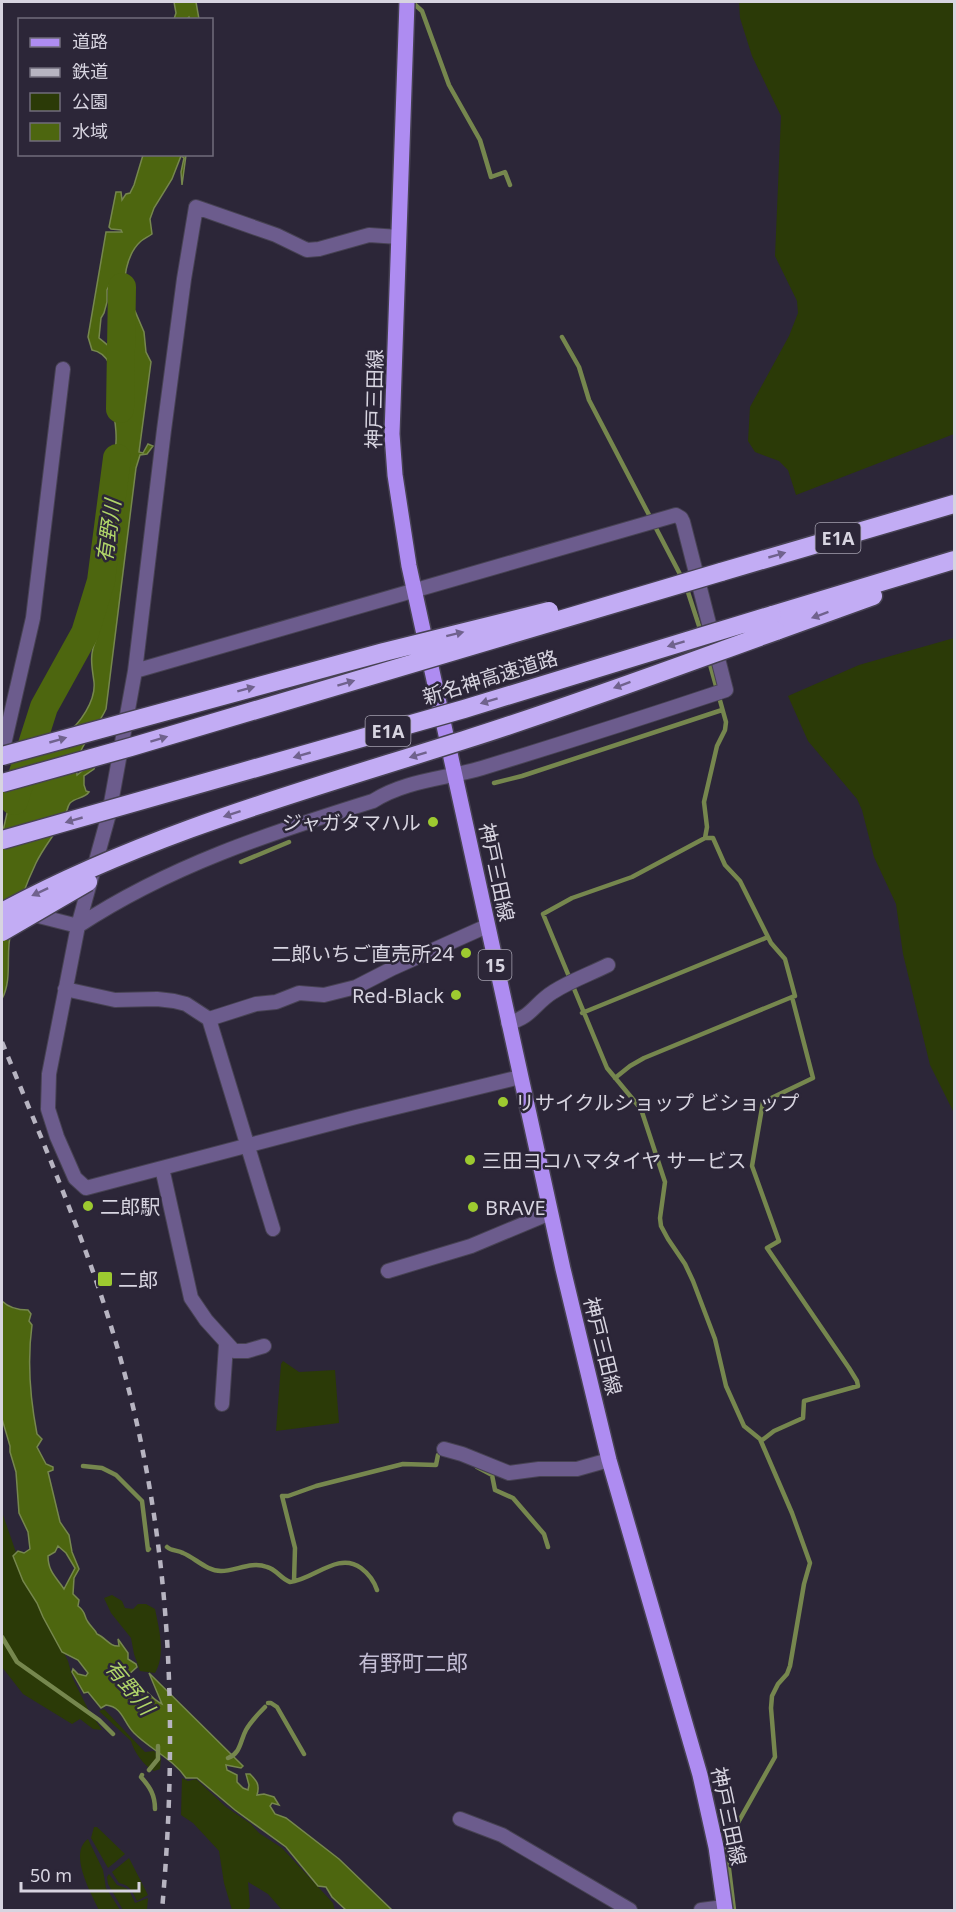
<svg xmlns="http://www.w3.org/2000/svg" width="956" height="1912" font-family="'Noto Sans','Noto Sans JP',sans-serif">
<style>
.green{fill:#2b3a07}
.water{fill:#4d660f;stroke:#76874e;stroke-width:1.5;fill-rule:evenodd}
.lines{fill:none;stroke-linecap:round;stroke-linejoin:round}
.stream{stroke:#76874e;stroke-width:4.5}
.river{stroke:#4d660f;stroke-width:28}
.street-casing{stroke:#474253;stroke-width:16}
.primary-casing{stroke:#474253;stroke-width:18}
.highway-casing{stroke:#474253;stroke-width:21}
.street{stroke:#6c5c8d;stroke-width:14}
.primary{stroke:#ae8cf1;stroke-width:15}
.highway{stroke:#c2acf4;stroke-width:18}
.rail{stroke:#b7b4c1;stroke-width:4.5;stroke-dasharray:8 8;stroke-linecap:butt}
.highway-bridge-casing{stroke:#474253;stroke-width:21;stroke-linecap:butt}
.highway-bridge{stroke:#c2acf4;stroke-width:18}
.oneway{fill:#70628d}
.poi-dot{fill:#9dca30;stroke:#2c2638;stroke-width:2}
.labels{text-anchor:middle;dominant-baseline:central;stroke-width:5;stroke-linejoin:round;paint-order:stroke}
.shield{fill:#2c2638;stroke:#a4a0ae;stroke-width:1.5}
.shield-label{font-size:18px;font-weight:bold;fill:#d7d4e0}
.street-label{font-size:20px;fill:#d7d4e0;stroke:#2c2638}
.poi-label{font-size:20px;fill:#d7d4e0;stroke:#2c2638;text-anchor:start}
.water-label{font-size:21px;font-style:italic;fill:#b0d569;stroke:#2c2638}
.quarter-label{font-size:22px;fill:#c3bdd4;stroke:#2c2638}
</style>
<rect width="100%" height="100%" fill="#2c2638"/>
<path class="green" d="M739,2H954V434L796,495L788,470L779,461L755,452L748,441L750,407L789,336L798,313L797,301L775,256L781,116L752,56L740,18Z
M954,638V1113L930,1065L903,954L896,904L874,857L862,810L857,799L808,741L788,696L859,665Z
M283,1361L299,1372L335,1370L339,1423L276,1431L281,1364Z
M2,1512L20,1564L68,1661L73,1679L88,1709L102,1730L93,1729L80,1719L72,1724L23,1694L2,1667Z
M112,1595L122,1601L125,1608L133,1609L138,1604H146L155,1609C159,1629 166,1654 155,1673L140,1671L134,1654L131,1638L111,1613L104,1598Z
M104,1709L145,1752L154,1751L161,1758L160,1769L154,1771C144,1766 134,1752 131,1741L99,1711Z
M182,1778L188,1781L196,1779L226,1807L251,1824L259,1833L282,1848L333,1903L335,1910H282L268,1894L248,1882L250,1907L247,1910H232L224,1883L219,1851L193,1823L181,1815Z
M94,1827H97L125,1854L108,1868L91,1838Z
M88,1839L103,1870L106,1888L120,1910H99C91,1893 68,1853 88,1839Z
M129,1858L148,1895L137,1901C132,1891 130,1885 119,1883L112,1872Z
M109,1874L117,1885L126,1888L130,1892L135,1903L148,1898L147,1910H123L108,1884L107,1877Z"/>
<path class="water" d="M174,2H196L199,19H190L189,17L187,19H174L176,13Z
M143,155H186L182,185L181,172L184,158L181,156L172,179L154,208L150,219L152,234C148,237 143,239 140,242C126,255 123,281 124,299L135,311L144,332L146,352L151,362L139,452L143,453L148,444L153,446L147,454L140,455L136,468L106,709C96,731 73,750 77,775L82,771L86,764L96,762L94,769L84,776V785L86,791L89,792C84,799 76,797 70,803C67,807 67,812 65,816C57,832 44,846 36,863C26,884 17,909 11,932C5,953 13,978 2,999V835L18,765L32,763L36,751C46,745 56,740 65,734C80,725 96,700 94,682C92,667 89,655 96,640L111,520L114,458C118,442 116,420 111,404L117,395C113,378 113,354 92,350L88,337L106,232H122L121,230L111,229L109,227L116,192H121L122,200L126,194L130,193L134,185ZM109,286L111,289L110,296L113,308L119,315L128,345V384L125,386L122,383L124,375L117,368C115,350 113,349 99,338L101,318L104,313L107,302V290Z
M2,1301C9,1308 17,1310 28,1310L31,1314L29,1321L32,1325C27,1362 30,1398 37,1434L42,1439L37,1447L46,1464L53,1467V1470L48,1472L60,1522L69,1535L72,1552L79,1569L74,1578L73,1594L79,1600L78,1606C87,1613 83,1615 88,1622C91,1627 95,1629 97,1634C106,1638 110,1647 119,1646L118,1639L128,1653V1659L136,1664L137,1667L127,1676C141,1680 148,1698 162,1704L149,1673L243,1766L241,1768L226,1765L227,1770L237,1775V1782L243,1788L248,1790L249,1785L246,1774H250C257,1781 260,1785 257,1795L264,1794L274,1797L279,1805L272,1803L270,1806L275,1814L286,1818L339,1859L392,1910H346L332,1897L326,1887L318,1886L286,1847L235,1810L197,1778H186C173,1759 150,1749 134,1733C123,1722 123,1707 106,1705L101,1708L88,1692L84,1693L72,1672L73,1669L78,1674L86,1676L88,1673L78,1660L62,1652L43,1617L37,1603L23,1581L13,1556L18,1551L24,1553L30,1549L28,1532L19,1513L16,1472L10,1452V1446L2,1419ZM58,1546L66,1553L75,1568L64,1589C57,1578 48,1572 48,1556L55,1552Z"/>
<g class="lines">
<path class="stream" d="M412,2L422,11L449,85L480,140L491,177L505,172L510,185
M562,337L579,367L589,400L682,578
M686,586L701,632
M709,661L726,722L725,730L717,746L704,802L707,827L705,838L632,877L572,898L543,914L607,1068L641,1109L665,1182L660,1218L661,1226L668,1239L685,1264L693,1281L715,1339L726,1386L744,1426L760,1439L792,1513L810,1563L804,1584L790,1666L787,1674L778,1684L772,1696L771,1708L775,1757L726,1844L734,1910
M494,783L522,776L722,710
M705,838H713L725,865L740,881L771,943L785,959L795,996L792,997L813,1078L763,1102L752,1166L779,1241L767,1248L849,1368L857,1381L858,1386L804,1401L803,1418L774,1431L761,1441
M241,862L289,842
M582,1013L768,937
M615,1078L630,1066L644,1058L792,997
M83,1466L102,1468L116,1475L142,1501L148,1550L149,1549
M477,1467L492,1475L495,1490L513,1498L544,1534L548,1547
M167,1547C171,1551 178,1550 183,1553C195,1558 207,1571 221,1571C236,1571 251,1561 267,1567C276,1569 281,1579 290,1582C313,1580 338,1551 361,1568C369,1574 374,1581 377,1590
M294,1581L295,1548L282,1496H288L316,1486L403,1464L436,1465L438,1455
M2,1637L17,1662L99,1720L113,1734
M268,1703H271L277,1707L304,1754
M228,1758C241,1753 240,1741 246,1730C251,1721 258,1714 265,1707
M149,1770L158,1759V1746
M142,1775L141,1777C150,1787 155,1795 155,1809"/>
<path class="river" d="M120,409L122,287
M14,801L44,707L85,633L101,581L117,458"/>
<defs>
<path id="street" d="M399,237L369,235L319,249L307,250L276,235L196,207L184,279L164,430L135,671L109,814L78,926L49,1074L48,1109L57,1137L75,1178L86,1188L356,1117L520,1077
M2,753L33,618L63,369
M27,913L78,926C169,866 270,833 373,801C406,780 445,779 482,768C564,743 645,717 726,690L683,522L681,518L676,515L135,671
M65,989L115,1000L157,999L174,1001L186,1004L209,1019L273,1229
M209,1019L256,1004L276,1002L299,993L324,995L356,987L393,968L487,926
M508,1023C531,1018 535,1003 553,992C570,981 590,974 608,965
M162,1168L191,1298L206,1320L234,1351H247L264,1346
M388,1271L471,1246L550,1213
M222,1404L226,1345
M444,1449L462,1454L509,1473L539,1469H577L609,1460
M460,1819L502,1835L630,1910
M701,1910L724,1907"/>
<path id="primary" d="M407,2L392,434L395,475L409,566L563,1269L609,1460L700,1775L716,1847L725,1910"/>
<path id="highway" d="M721,572L954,504
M772,615L954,560
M776,631L873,596"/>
</defs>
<use href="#street" class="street-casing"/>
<use href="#primary" class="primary-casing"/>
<use href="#highway" class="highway-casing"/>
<use href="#street" class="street"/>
<use href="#primary" class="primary"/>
<use href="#highway" class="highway"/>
<path class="rail" d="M2,1042C47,1153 96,1263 126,1379C172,1553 178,1732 162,1910"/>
<defs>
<path id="highway-bridge" d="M2,756L384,652L549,611
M2,783L131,747L721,572
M2,840L464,709L772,615
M2,912C147,833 307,790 464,740C569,707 673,668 776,631
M2,932L88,882"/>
</defs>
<use href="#highway-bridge" class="highway-bridge-casing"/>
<use href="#highway-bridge" class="highway-bridge"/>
</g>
<defs><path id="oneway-solid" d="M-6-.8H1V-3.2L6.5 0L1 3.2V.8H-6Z" transform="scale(1.5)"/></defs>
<g class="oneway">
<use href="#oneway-solid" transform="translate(777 555) rotate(-16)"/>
<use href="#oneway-solid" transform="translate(820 615) rotate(160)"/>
<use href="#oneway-solid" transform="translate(455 634) rotate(-14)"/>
<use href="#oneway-solid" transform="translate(676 644) rotate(163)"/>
<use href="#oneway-solid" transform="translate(346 683) rotate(-17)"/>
<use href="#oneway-solid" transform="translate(622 685) rotate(160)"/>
<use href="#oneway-solid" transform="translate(246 689) rotate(-15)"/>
<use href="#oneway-solid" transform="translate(489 701) rotate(163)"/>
<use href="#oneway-solid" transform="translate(159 739) rotate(-17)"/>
<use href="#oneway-solid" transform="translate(58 740) rotate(-16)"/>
<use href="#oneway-solid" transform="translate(302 755) rotate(164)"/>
<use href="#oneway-solid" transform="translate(418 755) rotate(163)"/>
<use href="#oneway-solid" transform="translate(232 814) rotate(162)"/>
<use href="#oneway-solid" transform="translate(74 820) rotate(164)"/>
<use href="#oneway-solid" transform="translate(40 892) rotate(155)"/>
</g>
<g class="poi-dot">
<circle cx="433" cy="822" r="6"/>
<circle cx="466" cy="953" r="6"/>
<circle cx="456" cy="995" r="6"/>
<circle cx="503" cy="1102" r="6"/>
<circle cx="470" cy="1160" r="6"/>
<circle cx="88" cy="1206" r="6"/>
<circle cx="473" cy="1207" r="6"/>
<rect x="97" y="1271" width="16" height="16" rx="3"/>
</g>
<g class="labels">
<g class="shield">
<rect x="815.5" y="523" width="45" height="30" rx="4.5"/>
<rect x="365.5" y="716" width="45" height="30" rx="4.5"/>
<rect x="478.5" y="950" width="33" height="30" rx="4.5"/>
</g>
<g class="shield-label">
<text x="838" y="538">E1A</text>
<text x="388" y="731">E1A</text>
<text x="495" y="965">15</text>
</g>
<g class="street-label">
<text transform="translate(374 399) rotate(-89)">神戸三田線</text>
<text transform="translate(490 677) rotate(-17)">新名神高速道路</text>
<text transform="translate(497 872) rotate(78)">神戸三田線</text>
<text transform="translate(603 1346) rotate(76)">神戸三田線</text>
<text transform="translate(729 1816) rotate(78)">神戸三田線</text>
</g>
<g class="poi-label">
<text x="421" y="822" text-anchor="end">ジャガタマハル</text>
<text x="454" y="953" text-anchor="end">二郎いちご直売所24</text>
<text x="444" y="995" text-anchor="end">Red-Black</text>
<text x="515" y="1102">リサイクルショップ ビショップ</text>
<text x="482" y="1160">三田ヨコハマタイヤ サービス</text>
<text x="100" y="1206">二郎駅</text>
<text x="485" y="1207">BRAVE</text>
<text x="118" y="1279">二郎</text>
</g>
<g class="water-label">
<text transform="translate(108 531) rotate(-82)">有野川</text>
<text transform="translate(130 1687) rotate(51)">有野川</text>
</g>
<g class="quarter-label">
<text x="413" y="1662">有野町二郎</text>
</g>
</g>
<rect width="956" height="1912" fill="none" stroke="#d7d4e0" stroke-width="6"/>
<rect x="18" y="18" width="195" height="138" fill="#2c2638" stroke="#706c7b" stroke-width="1.5"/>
<rect x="30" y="38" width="30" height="9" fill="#ae8cf1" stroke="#706c7b" stroke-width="1.5"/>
<text x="72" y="48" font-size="18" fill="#d7d4e0">道路</text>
<rect x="30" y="68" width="30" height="9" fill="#b7b4c1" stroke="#706c7b" stroke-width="1.5"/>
<text x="72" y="78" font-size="18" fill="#d7d4e0">鉄道</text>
<rect x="30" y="93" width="30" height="18" fill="#2b3a07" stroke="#706c7b" stroke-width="1.5"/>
<text x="72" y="108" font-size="18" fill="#d7d4e0">公園</text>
<rect x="30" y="123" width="30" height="18" fill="#4d660f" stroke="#706c7b" stroke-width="1.5"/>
<text x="72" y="138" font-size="18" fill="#d7d4e0">水域</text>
<path d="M21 1882v9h118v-9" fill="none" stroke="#d7d4e0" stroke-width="3"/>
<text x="30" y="1882" font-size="18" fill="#d7d4e0" stroke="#2c2638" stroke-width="4.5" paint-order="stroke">50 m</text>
</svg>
